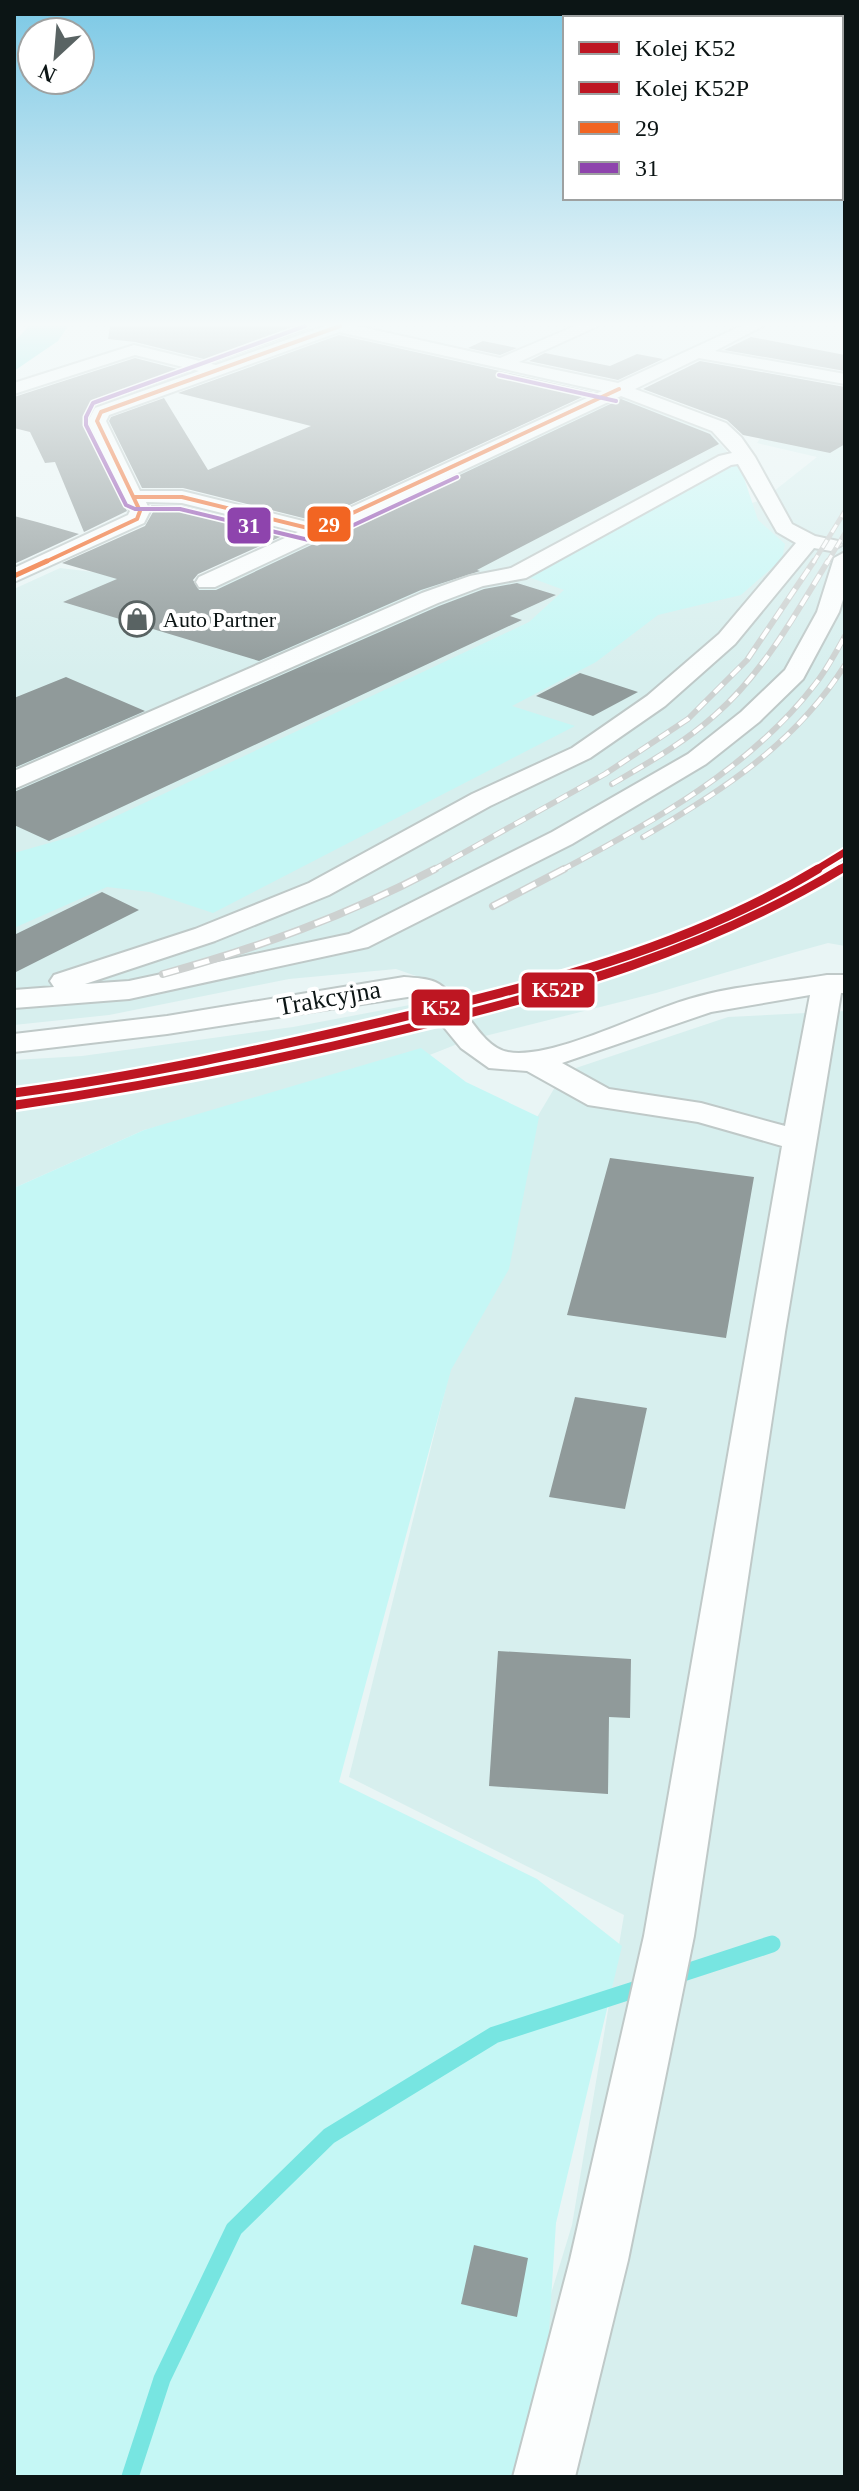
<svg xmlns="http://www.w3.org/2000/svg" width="859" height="2491" font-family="Georgia,serif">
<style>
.built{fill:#d7efee}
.green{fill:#c5f7f5}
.water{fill:#77e5e1}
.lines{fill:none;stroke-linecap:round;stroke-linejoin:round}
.stream{stroke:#77e5e1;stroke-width:17}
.building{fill:#909a9a}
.minor-casing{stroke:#bfc9c8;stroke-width:4}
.minor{fill:#fcfefe;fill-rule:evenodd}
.rail-far2-casing{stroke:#cdd1d0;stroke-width:5}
.rail-far1-casing{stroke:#cdd1d0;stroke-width:6}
.rail-casing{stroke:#cdd1d0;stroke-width:8}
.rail-far2{stroke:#fff;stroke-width:3;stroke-dasharray:9;stroke-linecap:butt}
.rail-far1{stroke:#fff;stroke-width:4;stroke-dasharray:12;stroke-linecap:butt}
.rail{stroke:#fff;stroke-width:5;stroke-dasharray:16;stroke-linecap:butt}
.bus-1-far1-casing{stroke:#fff;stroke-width:7}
.bus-1-casing{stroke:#fff;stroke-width:9}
.bus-2-casing{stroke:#fff;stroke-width:7}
.bus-1-far1{stroke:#f26522;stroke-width:4}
.bus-1{stroke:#f26522;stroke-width:5}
.bus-2{stroke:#8e44ad;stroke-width:4}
.rail-1-far1-casing{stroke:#fff;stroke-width:11}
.rail-1-casing{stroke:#fff;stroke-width:14}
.rail-2-far1-casing{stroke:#fff;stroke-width:11}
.rail-2-casing{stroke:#fff;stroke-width:14}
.rail-1-far1{stroke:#be1622;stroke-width:7}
.rail-1{stroke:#be1622;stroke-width:9}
.rail-2-far1{stroke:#be1622;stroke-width:7}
.rail-2{stroke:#be1622;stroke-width:9}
.labels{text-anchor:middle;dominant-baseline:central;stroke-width:8;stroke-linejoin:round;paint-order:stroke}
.far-poi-label{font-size:22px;fill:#0c1515;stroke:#fff;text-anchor:start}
.street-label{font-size:26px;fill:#0c1515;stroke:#fff}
.line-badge{stroke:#fff;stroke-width:3}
.badge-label{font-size:22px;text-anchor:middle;font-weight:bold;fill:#fff}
</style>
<rect width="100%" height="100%" fill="#e9f5f5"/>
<path class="built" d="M618,396L708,430L729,454L711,459L530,561L722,513L764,499L817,457L757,443L771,423L845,426V946L828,943L792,953L656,993L465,1041L412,1062L144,1130L14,1188V1060L82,1056L293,1027L468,994L396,969L289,979L109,1015L14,1025V589L60,568L210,586Z
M845,1011V2477H495L572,2225L624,1915L349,1777L496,1186L564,1072L728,1017Z"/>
<path class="green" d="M739,463L758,520L785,544L782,559L741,595L658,615L596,662L512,706L575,726L213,913L150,892L107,887L14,928V853L74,836L529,622L564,590L526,576L631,522L724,465Z
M421,1048L466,1082L539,1117L509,1269L451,1370L339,1782L537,1879L622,1946L556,2223L543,2423L520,2477H14V1188L144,1130Z"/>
<path class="water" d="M29,326H68L58,341L14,371V342Z"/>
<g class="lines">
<path class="stream" d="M674,1976L772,1944
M130,2477L162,2379L234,2229L329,2136L494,2035L643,1987"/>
</g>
<path class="building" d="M110,326H298L309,329L216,362L135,342L108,339Z
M339,335L380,344L593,392L315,521L183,488H142L109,421L111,417L164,398L208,470L311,426L178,393Z
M751,337L845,355V371L724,350Z
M483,341L517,348L500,355L468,348Z
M545,353L610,366L637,354L663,359L618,380L529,361Z
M135,358L189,372L92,407L85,422L127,511L84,532L55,462L45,463L30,432L14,428V397Z
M700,361L845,387V444L830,453L743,435L727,420L643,389Z
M621,399L710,434L719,444L477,570L480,571L421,590L259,661L63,602L117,579L62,563L145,526L153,512L151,505L182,506L289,533L198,574L193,580L199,590H216Z
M14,516L37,522L79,534L14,564Z
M517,583L556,595L510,616L522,620L49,841L14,825V792L439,606L484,589Z
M580,673L638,692L593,716L536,696Z
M66,677L145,711L14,768V698Z
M102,892L139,910L14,973V935Z
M610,1158L754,1177L726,1338L567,1315Z
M575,1397L647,1408L625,1509L549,1497Z
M498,1651L631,1659L630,1718L609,1717L608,1794L489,1786Z
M474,2245L528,2258L517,2317L461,2304Z"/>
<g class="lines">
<defs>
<path id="minor" d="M325,326H357L500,358L575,326H598L519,362L618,383L741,326H763L715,351L845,374V384L699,358L635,389L726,423L741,437L755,457L792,524L815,536L838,541L842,545L831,551L814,548L735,644L665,706L590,758L490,806L329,895L215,941L85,984L129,981L349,934L552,832L688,754L741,712L785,670L817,612L834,558L845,552V593L839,612L803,679L759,722L706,764L572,844L368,947L129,999L14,1008V990L54,987L50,981L54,975L195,929L309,883L472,794L572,748L647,696L719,634L796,543L777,532L738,464L731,465L526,578L483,586L438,603L14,789V771L422,593L470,576L511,568L719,456L732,453L712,431L621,396L215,587H199L196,582L199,577L298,532L182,503L146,502L150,511L144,523L14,582V568L128,515L130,511L88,421L95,408L199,371L135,355L14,394V383L134,345L216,365ZM339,332L602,391L315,524L182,491H140L106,421L109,415Z
M827,975H845V993H841L785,1332L694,1936L628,2260L575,2477H513L570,2260L644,1936L782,1146L698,1122L588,1105L527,1071L489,1068L461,1048L420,998L414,996L167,1034L14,1052V1034L167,1016L404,977C416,978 429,978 439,984C463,999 479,1047 508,1052C552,1060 643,1012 689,999C735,985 781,983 827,975ZM810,995L785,1126L701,1103L609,1089L562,1063L711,1012Z"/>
</defs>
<use href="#minor" class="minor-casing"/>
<use href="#minor" class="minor"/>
<defs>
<path id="rail-far2" d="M813,563L845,511
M827,563L845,533"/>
<path id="rail-far1" d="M612,784C648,763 684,743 715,715C763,673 795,615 828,561
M643,837C722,791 795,744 845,665
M431,871L605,774L688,719L747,660L814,561
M560,871C653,822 751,768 816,683C827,669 836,652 845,636"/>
<path id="rail" d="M493,906L564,869
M163,974C260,947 346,916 435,869"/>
</defs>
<use href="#rail-far2" class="rail-far2-casing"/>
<use href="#rail-far1" class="rail-far1-casing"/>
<use href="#rail" class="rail-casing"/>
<use href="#rail-far2" class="rail-far2"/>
<use href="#rail-far1" class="rail-far1"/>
<use href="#rail" class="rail"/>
<defs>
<path id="bus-1-far1" d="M135,497H182L316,530L619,389
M43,563L137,519L140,511L97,421L101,412L340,326"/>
<path id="bus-1" d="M14,576L47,561"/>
<path id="bus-2" d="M305,326L93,403L86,417V425L126,505L135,509H180L317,542L457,477
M499,375L616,401"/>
</defs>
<use href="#bus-1-far1" class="bus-1-far1-casing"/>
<use href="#bus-1" class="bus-1-casing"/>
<use href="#bus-2" class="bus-2-casing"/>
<use href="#bus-1-far1" class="bus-1-far1"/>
<use href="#bus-1" class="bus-1"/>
<use href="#bus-2" class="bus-2"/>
<defs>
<path id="rail-1-far1" d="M814,871L845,852"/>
<path id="rail-1" d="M14,1093C141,1076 265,1049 390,1020C538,985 686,949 818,869"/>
<path id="rail-2-far1" d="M837,871L845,866"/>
<path id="rail-2" d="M16,1105C148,1086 279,1060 409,1028C563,991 705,951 841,869"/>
</defs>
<use href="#rail-1-far1" class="rail-1-far1-casing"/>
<use href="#rail-1" class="rail-1-casing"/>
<use href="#rail-2-far1" class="rail-2-far1-casing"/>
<use href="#rail-2" class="rail-2-casing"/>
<use href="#rail-1-far1" class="rail-1-far1"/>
<use href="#rail-1" class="rail-1"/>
<use href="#rail-2-far1" class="rail-2-far1"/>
<use href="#rail-2" class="rail-2"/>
</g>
<linearGradient id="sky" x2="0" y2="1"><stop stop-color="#7bc8e5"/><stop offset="0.48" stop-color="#f5fafa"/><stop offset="1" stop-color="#f5fafa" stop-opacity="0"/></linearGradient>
<rect width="859" height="675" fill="url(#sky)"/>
<defs>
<symbol id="shop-ring" viewBox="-11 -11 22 22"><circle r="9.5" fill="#fff" stroke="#596363" stroke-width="1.5"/><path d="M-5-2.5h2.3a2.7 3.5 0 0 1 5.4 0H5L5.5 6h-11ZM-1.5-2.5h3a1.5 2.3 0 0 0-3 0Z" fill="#596363"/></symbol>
</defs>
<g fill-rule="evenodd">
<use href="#shop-ring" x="117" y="599" width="40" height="40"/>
</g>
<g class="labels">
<g class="far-poi-label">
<text x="163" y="619">Auto Partner</text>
</g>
<g class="street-label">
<text transform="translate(329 998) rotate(-10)">Trakcyjna</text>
</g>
</g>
<g class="line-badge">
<rect x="306" y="505" width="46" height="38" rx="8" fill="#f26522"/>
<rect x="226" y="506" width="46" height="39" rx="8" fill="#8e44ad"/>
<rect x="520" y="971" width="76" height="38" rx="8" fill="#be1622"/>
<rect x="410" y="988" width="61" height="39" rx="8" fill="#be1622"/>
</g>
<g class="badge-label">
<text x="329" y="532">29</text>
<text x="249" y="533">31</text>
<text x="558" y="997">K52P</text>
<text x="441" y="1015">K52</text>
</g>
<rect width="859" height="2491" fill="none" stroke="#0c1515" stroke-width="32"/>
<rect x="563" y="16" width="280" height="184" fill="#ffffff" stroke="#9ea1a1" stroke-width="2"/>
<rect x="579" y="42" width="40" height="12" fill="#be1622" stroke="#9ea1a1" stroke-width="2"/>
<text x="635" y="56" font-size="24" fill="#0c1515">Kolej K52</text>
<rect x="579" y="82" width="40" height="12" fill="#be1622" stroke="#9ea1a1" stroke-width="2"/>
<text x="635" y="96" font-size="24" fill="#0c1515">Kolej K52P</text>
<rect x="579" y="122" width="40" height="12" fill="#f26522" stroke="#9ea1a1" stroke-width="2"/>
<text x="635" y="136" font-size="24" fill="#0c1515">29</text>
<rect x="579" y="162" width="40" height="12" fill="#8e44ad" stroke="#9ea1a1" stroke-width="2"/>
<text x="635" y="176" font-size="24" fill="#0c1515">31</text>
<g transform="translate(56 56) rotate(206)"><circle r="38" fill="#ffffff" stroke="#9ea1a1" stroke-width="2"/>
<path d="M0-6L14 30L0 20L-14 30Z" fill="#596363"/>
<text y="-12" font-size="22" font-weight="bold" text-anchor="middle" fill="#0c1515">N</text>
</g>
</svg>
